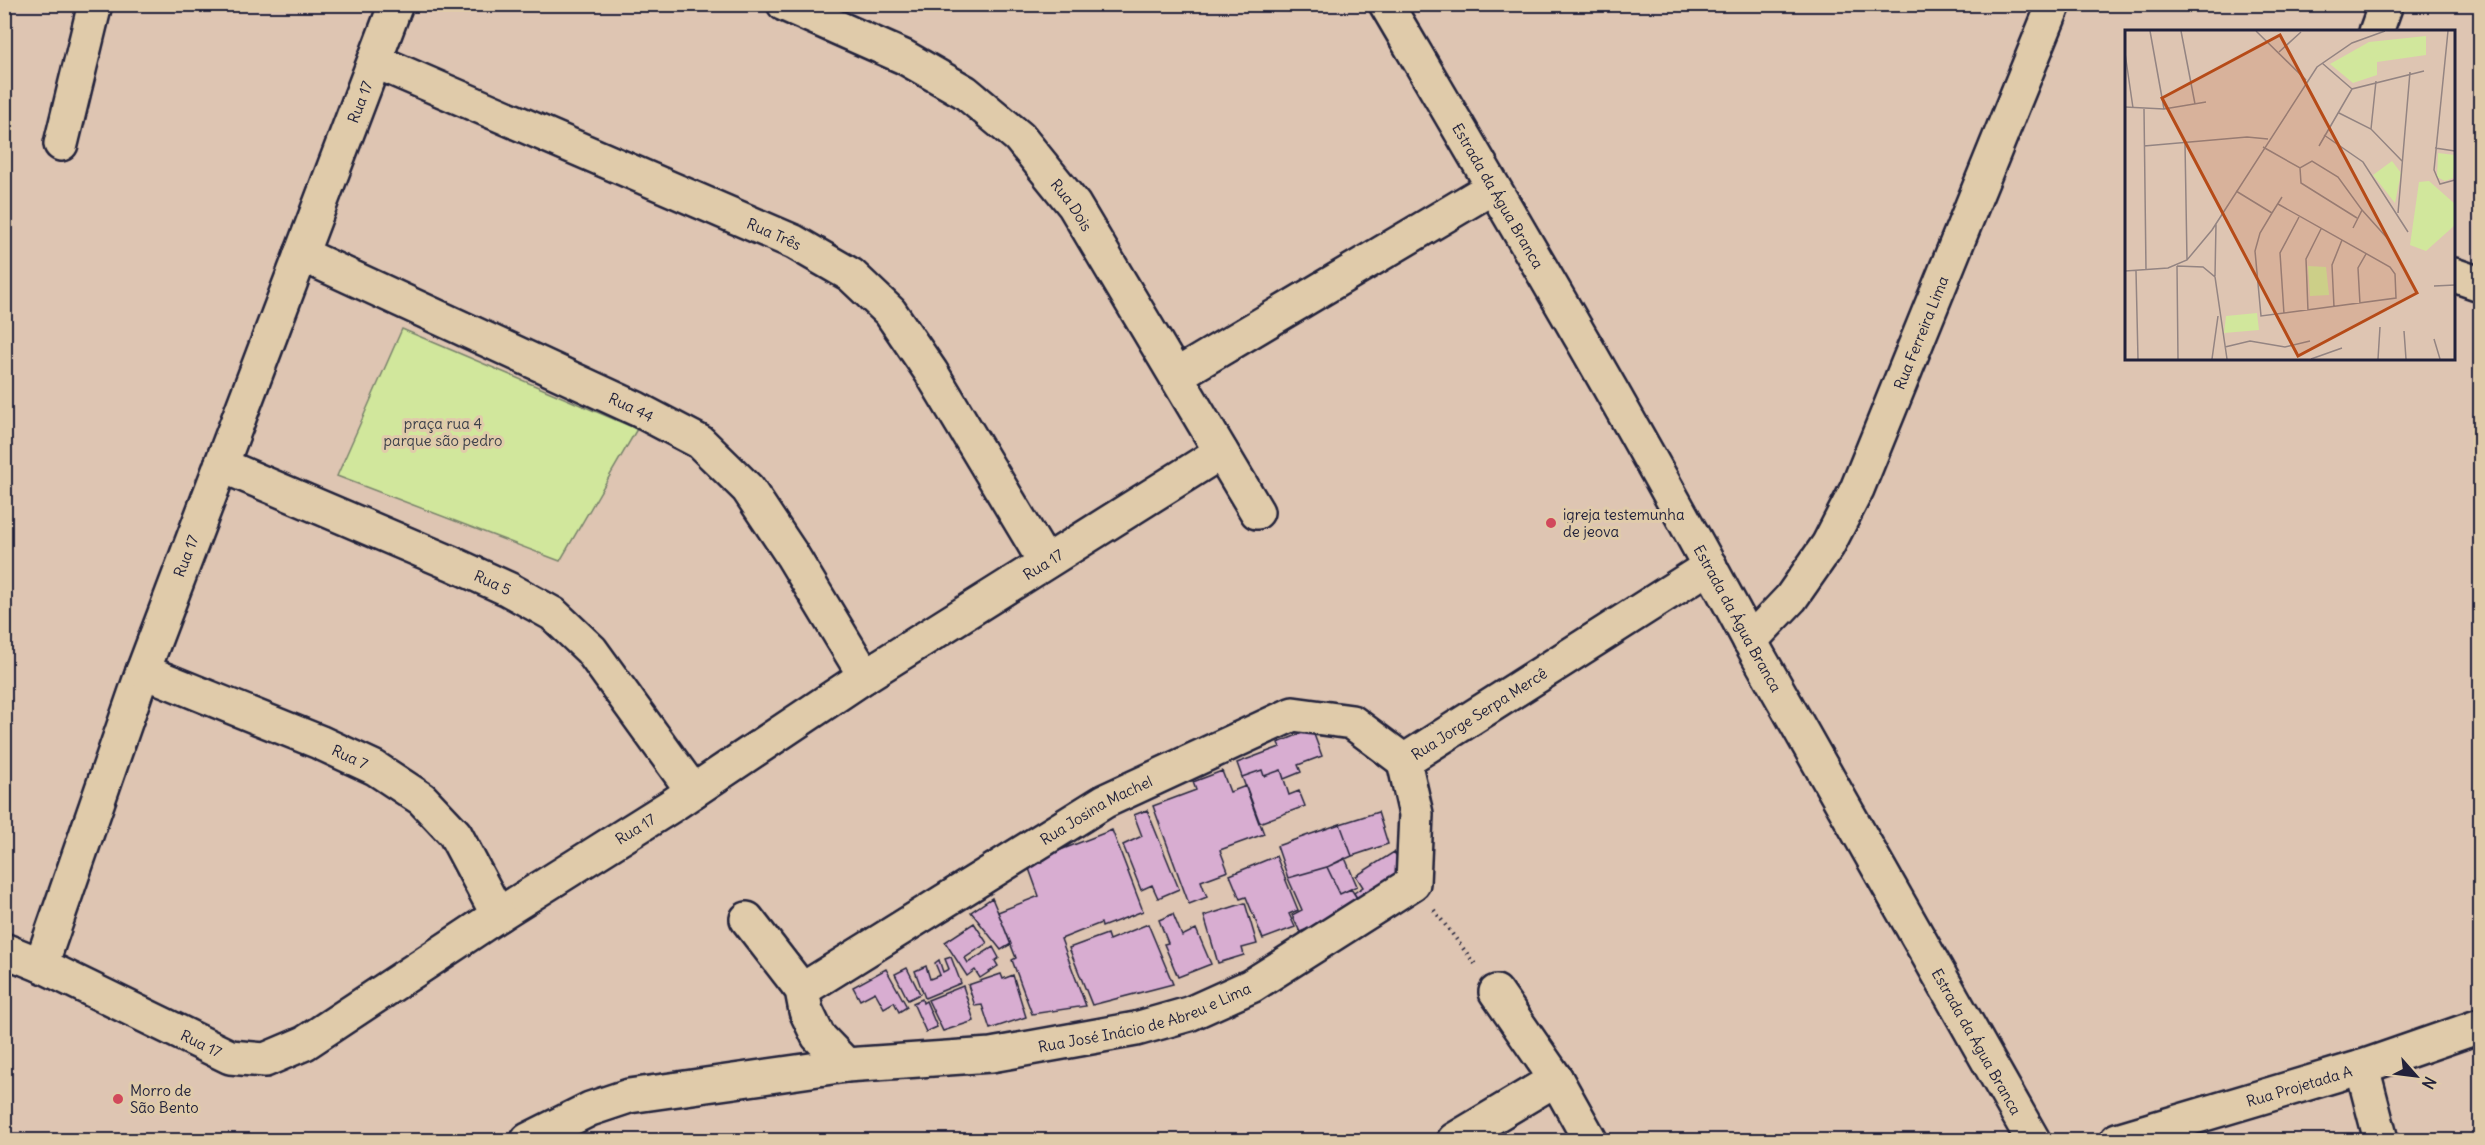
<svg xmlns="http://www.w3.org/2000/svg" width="2485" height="1145" font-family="Delius,sans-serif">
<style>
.green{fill:#d1e79c;stroke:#7a846c;stroke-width:1.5}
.building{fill:#d8add1;stroke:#22223b;stroke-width:1.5}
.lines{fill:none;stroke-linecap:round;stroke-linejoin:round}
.minor-casing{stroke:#22223b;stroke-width:38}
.secondary-casing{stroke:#22223b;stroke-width:38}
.path{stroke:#22223b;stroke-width:4;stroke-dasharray:1.5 4.5;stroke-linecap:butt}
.minor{stroke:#e0cbaa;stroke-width:33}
.secondary{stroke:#e0cbaa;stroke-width:33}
.poi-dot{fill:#d1495b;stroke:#e0cbaa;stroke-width:2}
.labels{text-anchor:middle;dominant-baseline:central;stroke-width:6;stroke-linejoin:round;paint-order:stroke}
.street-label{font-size:15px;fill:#22223b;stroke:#e0cbaa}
.park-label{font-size:15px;fill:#3c404a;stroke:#e0cbaa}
.poi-label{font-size:15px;fill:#22223b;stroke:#e0cbaa;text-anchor:start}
.inset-road{fill:none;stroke:#938482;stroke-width:1.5}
.view{fill:#b64b18;fill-opacity:0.15;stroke:#b64b18;stroke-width:3}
.inset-edge{fill:none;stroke:#22223b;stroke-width:3}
</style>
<rect width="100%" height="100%" fill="#dec5b2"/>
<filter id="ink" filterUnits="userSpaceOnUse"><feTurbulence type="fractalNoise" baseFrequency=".0167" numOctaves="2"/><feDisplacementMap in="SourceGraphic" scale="12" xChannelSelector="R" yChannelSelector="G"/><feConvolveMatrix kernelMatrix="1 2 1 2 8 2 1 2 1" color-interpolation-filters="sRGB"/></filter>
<g filter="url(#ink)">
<path class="green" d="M402,329L637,429L560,561L337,476Z"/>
<path class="building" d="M1312,729L1322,756L1298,765L1301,772L1284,779L1281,770L1264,776L1262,770L1242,777L1237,763L1280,747L1278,743Z
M1262,770L1264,776L1281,770L1289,795L1299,791L1305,806L1259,823L1242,777Z
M1222,771L1230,792L1246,786L1264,834L1220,850L1228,871L1201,881L1207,897L1189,904L1153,806L1196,790L1193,782Z
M1147,810L1179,889L1158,898L1152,885L1141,890L1123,845L1142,836L1134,815Z
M1378,812L1388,844L1352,856L1340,824Z
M1340,824L1352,856L1327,867L1288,878L1277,846Z
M1112,830L1143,911L1102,927L1101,923L1061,939L1086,1006L1032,1014L1012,960L1016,958L998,912L1039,896L1027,863Z
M1394,852L1409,877L1362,906L1354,893L1363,887L1356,876Z
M1276,856L1298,910L1289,914L1295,927L1263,939L1246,897L1240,899L1230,875Z
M1345,858L1357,886L1340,894L1327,867Z
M1327,867L1340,894L1351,889L1357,898L1316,936L1312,927L1300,932L1292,915L1302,910L1288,878Z
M992,898L1011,944L1001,950L971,912Z
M1245,903L1257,944L1242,948L1244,955L1218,963L1204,916Z
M1173,914L1182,936L1196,929L1211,964L1178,977L1164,944L1168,943L1159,920Z
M974,923L987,943L965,958L968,963L993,947L999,958L995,961L998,966L980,978L975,970L967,976L945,942Z
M1148,924L1173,984L1092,1005L1069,948L1107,934L1109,940Z
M951,957L961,983L925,998L915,971L926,966L930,979L940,975L935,963L939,960L943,972L949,969L945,959Z
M907,968L920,994L908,1000L895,974Z
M886,969L907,1007L899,1012L894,1002L884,1008L875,992L860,1000L853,987Z
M1001,974L1003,979L1013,975L1026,1017L990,1029L982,1005L975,1006L968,985Z
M963,986L974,1021L943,1031L928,1000Z
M922,999L923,1003L926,1001L937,1027L926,1032L913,1003Z"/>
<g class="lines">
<defs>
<g id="minor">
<path id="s1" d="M396,4L143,671L41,965L230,1057L265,1060L305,1043L498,915L671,806L865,676L1221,452"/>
<path id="s2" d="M784,4L904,57L965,92L1019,137L1074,205L1257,512"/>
<path d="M2376,32L2386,4"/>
<path id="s3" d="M375,61L794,242L851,275L890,312L931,372L1045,562"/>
<path d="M61,144L95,4"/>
<path id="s4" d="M301,254L637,409L700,442L748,489L792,555L865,676"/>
<path d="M2454,275L2480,284"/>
<path d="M1177,375L1493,187"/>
<path id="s5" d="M221,465L451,563L508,589L553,614L591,650L693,791"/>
<path id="s6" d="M1750,641L1791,598L1828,545L1857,489L2054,4"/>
<path id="s7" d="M143,671L319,742L375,768L422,799L455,834L498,915"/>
<path id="s8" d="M747,919L802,990L806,1011L818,1036L846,1065L991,1055L1136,1029L1189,1014L1251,986L1413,883L1416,814L1404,761L1710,566"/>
<path d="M4,950L41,965"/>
<path id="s9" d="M802,990L1105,801L1293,714L1352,722L1404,761"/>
<path d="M1496,992L1556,1079L1590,1140"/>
<path d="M2362,1067L2381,1140"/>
<path d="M528,1140L590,1109L629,1096L846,1065"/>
<path d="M1454,1140L1556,1079"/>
<path id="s10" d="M2117,1140L2362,1067L2480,1026"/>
</g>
<g id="secondary">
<path id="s11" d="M1386,4C1510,215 1635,426 1750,641L2033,1140"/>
</g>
</defs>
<use href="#minor" class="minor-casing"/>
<use href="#secondary" class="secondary-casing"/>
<path class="path" d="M1434,910L1475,964"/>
<use href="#minor" class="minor"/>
<use href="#secondary" class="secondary"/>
</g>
</g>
<g class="poi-dot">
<circle cx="1551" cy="523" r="6"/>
<circle cx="118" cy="1099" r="6"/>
</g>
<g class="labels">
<g class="street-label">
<text transform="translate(360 102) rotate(-69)">Rua 17</text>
<text stroke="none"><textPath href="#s11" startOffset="222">Estrada da Água Branca</textPath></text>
<text stroke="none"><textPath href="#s2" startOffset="358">Rua Dois</textPath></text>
<text stroke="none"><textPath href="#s3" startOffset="435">Rua Três</textPath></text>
<text stroke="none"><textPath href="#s6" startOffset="356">Rua Ferreira Lima</textPath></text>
<text stroke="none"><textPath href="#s4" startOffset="364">Rua 44</textPath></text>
<text transform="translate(186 556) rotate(-69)">Rua 17</text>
<text stroke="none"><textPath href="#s1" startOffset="2193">Rua 17</textPath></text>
<text stroke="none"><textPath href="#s5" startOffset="296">Rua 5</textPath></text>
<text stroke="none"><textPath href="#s11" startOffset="708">Estrada da Água Branca</textPath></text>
<text stroke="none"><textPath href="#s8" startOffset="999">Rua Jorge Serpa Mercê</textPath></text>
<text stroke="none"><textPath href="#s7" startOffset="224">Rua 7</textPath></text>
<text stroke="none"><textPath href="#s9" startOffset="345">Rua Josina Machel</textPath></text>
<text stroke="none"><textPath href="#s1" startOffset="1707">Rua 17</textPath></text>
<text stroke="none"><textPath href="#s8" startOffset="483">Rua José Inácio de Abreu e Lima</textPath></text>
<text stroke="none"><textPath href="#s11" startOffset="1194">Estrada da Água Branca</textPath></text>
<text stroke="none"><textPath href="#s1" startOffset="1203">Rua 17</textPath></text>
<text stroke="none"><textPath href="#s10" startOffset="190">Rua Projetada A</textPath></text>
</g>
<g class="park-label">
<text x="443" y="423">praça rua 4<tspan x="443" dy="17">parque são pedro</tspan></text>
</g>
<g class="poi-label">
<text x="1563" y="514">igreja testemunha<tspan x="1563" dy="17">de jeova</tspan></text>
<text x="130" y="1090">Morro de<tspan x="130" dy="17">São Bento</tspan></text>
</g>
</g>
<g transform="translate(2125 30)">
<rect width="330" height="330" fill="#dec5b2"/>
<path d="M301,6V25L252,32V45L228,53L205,34L244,12ZM313,123L330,125L328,148L320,151L312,147ZM267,131L276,143L270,173L248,145ZM304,151L330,174V195L301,221L285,215L294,152ZM183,236L201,237L204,265L185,266ZM132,283L134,300L99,303L101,286Z" fill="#d1e79c"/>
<path class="inset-road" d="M25,1L39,79M56,1L70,74M131,1L181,50M323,1L309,140L315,154L330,150M154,22L176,2M0,23L8,78M197,33L227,59M0,77L39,79L81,72M19,79L21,240M214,83L246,99L277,131M246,99L251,51M199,105L238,132L283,202M60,113L62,230M19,116L122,107L143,109M194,116L227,59L299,41M138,117L175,138L187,131L213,147L237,180L228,198M310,118L330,121M175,138L176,153L232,188M111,161L147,183M153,174L265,237L270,244L271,268L136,286L130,221L135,203L147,183L157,167M237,180L263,209M273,183L285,42M52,236L78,237L90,247L102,329M52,236L53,329M0,241L43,238L62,230L87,200L192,37L227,13L260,1M11,241L13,329M90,246L91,194M309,256L330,255M235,274L233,238L241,224M209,277L207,235L217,210M183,281L181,229L196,199M159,284L155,223L174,187M279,301L281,329M309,309L315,329M100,317L125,311L160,317L185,311M87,329L93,286M186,329L217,318M253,329L255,297"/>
<path class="view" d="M155,5L292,263L173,326L37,68Z"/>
<rect width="330" height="330" class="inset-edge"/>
</g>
<rect width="2485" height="1145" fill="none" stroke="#e0cbaa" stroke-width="24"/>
<rect x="12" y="12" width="2461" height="1121" fill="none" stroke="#22223b" stroke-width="2" filter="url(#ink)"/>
<g transform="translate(2416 1076) rotate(118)" stroke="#e0cbaa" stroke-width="4.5" paint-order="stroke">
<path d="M0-4.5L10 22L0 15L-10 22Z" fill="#22223b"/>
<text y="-9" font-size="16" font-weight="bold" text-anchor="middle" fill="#22223b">N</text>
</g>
</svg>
